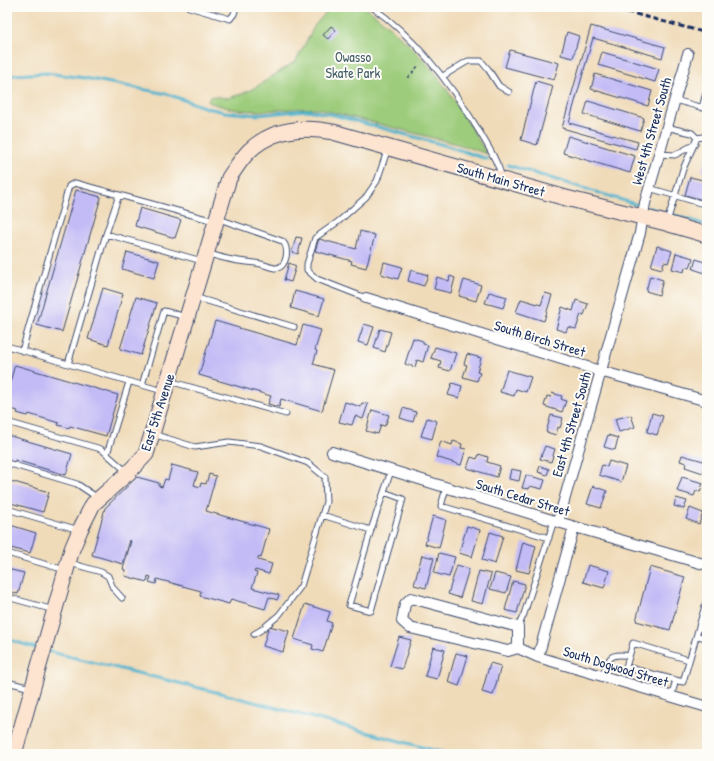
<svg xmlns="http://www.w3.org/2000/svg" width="714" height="761" font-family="'Patrick Hand',sans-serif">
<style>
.green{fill:#9dcc7b;stroke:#5c7e6c}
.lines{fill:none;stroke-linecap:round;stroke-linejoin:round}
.stream{stroke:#50b4cf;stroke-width:3}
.building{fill:#c3bbf6}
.lane-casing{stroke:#3b496c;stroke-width:7}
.street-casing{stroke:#3b496c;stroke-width:12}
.secondary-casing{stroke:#3b496c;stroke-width:17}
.path{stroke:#3b496c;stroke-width:1.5;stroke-dasharray:3 3;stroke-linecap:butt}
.lane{stroke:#fff;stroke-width:5}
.street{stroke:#fff;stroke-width:10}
.secondary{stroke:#fde4d1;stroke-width:15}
.rail{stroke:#1b2f5e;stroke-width:3;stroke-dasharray:6 3;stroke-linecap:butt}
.labels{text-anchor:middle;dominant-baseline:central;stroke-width:4;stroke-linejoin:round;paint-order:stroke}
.park-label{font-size:14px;fill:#425e67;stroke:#fdfcf7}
.street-label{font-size:14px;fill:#1b2f5e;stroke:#fdfcf7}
</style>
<rect width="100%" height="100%" fill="#fdfcf7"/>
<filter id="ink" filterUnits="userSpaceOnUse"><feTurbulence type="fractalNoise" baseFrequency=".025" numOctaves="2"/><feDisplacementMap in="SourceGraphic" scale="8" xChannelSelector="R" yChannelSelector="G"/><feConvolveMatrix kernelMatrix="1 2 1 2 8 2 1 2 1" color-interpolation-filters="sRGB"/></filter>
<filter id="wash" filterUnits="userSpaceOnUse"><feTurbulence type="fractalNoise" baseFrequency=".012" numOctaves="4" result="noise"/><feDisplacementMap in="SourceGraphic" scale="16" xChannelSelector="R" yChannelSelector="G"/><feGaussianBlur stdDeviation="0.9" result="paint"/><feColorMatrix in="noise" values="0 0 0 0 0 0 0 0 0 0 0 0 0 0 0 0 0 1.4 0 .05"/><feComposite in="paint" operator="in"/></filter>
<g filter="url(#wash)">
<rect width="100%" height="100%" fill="#f0dbb9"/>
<path class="green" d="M331,7H365C390,26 414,48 434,72C454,97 470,127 487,154L461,145L320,109C293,107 266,113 239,110C228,109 218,105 208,102L210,96L228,98L242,94L256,87L296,61L315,25Z"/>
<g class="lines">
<path class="stream" d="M7,78L13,75L46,73L85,78L167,94L207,108L225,112L257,115L307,110L334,115L444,145L487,159
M508,165L638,205
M649,208L663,212
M673,215L707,225
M7,639L39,649
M47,651L224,694L448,754"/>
</g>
<g id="blocks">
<path class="building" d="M331,26L336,30L328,39L323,35Z
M591,26L665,47L662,58L593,38L569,123L638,142L636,149L562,128Z
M567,32L579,36L573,58L561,55Z
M510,50L559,63L554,80L505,67Z
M602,52L659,69L655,82L598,65Z
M595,74L652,91L648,106L591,89Z
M536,81L553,86L537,145L521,140Z
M588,101L644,118L640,131L584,114Z
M568,136L635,156L630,173L563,153Z
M707,154V172L702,171Z
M690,177L707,181V201L685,195Z
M76,190L101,197L62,332L37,325Z
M140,208L181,220L175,238L135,226Z
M360,231L375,235L366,268L351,264L352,261L315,251L319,239L356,249Z
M296,237L302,238L298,254L292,252Z
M657,246L672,251L668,263L664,262L662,269L651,266Z
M127,252L159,261L154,278L122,269Z
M676,253L693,258L690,268L685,267L684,272L672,269Z
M696,259L707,263V277L705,276V273L693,269Z
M384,262L402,267L398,279L381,274Z
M289,263L296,266L291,282L284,280Z
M411,270L428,275L424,286L408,281Z
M450,276L455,278L451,293L434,289L437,277L449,281Z
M650,276L663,280L659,295L646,291Z
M464,280L481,285L476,301L459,296Z
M103,288L123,294L108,345L88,339Z
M295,291L324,299L319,316L291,308Z
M489,292L507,297L503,308L485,303Z
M545,293L552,295L544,321L516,312L521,299L541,305Z
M136,297L157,303L141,355L120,349Z
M576,300L588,304L584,315L581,314L576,329L568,327L566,332L556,329L562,307L573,311Z
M215,321L297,345L303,325L321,330L315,350L317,351L313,364L334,370L322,411L281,399L279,407L268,404L271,396L199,375Z
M364,324L374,327L368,345L358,342Z
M380,329L391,332L385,352L374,348Z
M413,338L423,341V344L428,345L423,362L417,360L415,367L405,364Z
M435,347L456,353L450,371L439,368L441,361L431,358Z
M467,354L481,358L477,372L480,373L477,381L463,377L467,365L464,364Z
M15,365L118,395L106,436L70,426L69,428L58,425L59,423L29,414L28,416L17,413L18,411L7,408V392Z
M507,370L531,377L526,392L516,389L514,396L500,392Z
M452,383L462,386L459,398L448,395Z
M552,393L562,396L561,399L566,401L562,412L544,406L547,396L551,397Z
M345,402L361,407L362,403L368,404L363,419L355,416L352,425L339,422Z
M403,408L416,412L413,422L400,418Z
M372,410L389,415L385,426L381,425L378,434L366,431Z
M652,413L663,416L657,435L647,432Z
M551,415L563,418L560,428L558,427L556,435L546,432Z
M631,415L635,427L619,432L615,419Z
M427,418L437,421L432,439L421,436Z
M7,435L72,454L66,475L15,460L14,462L7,460Z
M608,435L618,438L615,450L604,447Z
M441,441L452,445L453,441L462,444L461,448L466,449L461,465L436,457Z
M545,446L555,449L551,462L540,459Z
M479,454L488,457L487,462L500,466L497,477L467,468L471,457L477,459Z
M682,455L707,462L703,473L685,467L686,463L680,461Z
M609,461L626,466L621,482L599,475L602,465L607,467Z
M172,465L198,472L194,485L200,487L201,483L206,484L209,474L216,476L206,511L269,529L261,558L258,557V560L272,564L269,574L255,570L254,572L257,573L252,588L279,595L277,600L269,597L265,609L231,599L229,604L200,596L201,591L157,579L156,584L149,582L151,577L148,576L147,582L125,576L126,570L123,569L131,541L130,540L123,564L92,555L105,508L137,477L159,483V486L162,487L165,479L168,480Z
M540,466L549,469L547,475L538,472Z
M511,469L521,471L519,481L509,479Z
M526,475L545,480L542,489L530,486L529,489L522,488Z
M682,477L703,483L700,492L696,491L694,496L677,491Z
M7,480L49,492L43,512L7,502Z
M593,486L607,491L601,508L587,504Z
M676,498L687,501L684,509L674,506Z
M690,508L703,513L699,524L686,519Z
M433,516L446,520L439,548L425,544Z
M7,524L36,533L30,553L7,547Z
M467,526L480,530L472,557L459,553Z
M490,532L503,536L495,564L482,560Z
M523,542L536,546L529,573L516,570Z
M439,553L455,557L449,577L434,573Z
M422,555L434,558L426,588L414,585Z
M457,565L469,569L460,598L448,594Z
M588,565L609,571L604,588L583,582Z
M650,567L685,577L670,630L636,621Z
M7,569L24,573L18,594L7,591Z
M479,571L491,574L483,604L471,601Z
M495,573L511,577L506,593L490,589Z
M513,581L525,584L517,613L505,610Z
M305,604L330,612L327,621L332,623L323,652L312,649L313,645L294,639Z
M269,626L289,631L283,652L263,646Z
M399,637L411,640L402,669L390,666Z
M433,647L445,650L437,679L425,676Z
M456,653L468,656L459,686L448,682Z
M490,663L501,666L493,695L482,692Z"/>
</g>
</g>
<g filter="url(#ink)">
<use href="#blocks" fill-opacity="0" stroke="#3b496c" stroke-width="1"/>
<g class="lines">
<defs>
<path id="lane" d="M189,7L230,19L234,14L236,7
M372,7C417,39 451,84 479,131C488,146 497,160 502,177
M443,76L468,61H481L488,69L499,86L509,92
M675,100L707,109
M702,108L707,89
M666,127L692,133L697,138
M659,154L675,155L695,144
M649,188L707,205
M667,222L683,169L697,138L703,137L707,138
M106,234L119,195L214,221
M209,254C217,256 225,259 233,260C242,262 252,262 261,264C266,265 271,268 276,268C287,268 290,247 282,241L219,219
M194,297L294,327
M366,298L317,279L307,270V264L315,238L339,221L366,197L377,181L388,148
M7,346L68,364
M22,351L69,186L75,183L119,195
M169,381L286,414
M142,385L164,311L186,317
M163,391L68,364L106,234L202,261
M7,422L101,449L127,472
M153,434L195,447L229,442L261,446L308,463L325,477L326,502L301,586L279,615L261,630L254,634
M107,454L129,382
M7,463L77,484L98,498
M446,488L441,506L549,538
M384,492L403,499L371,611L349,605L371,530L391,471
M7,509L79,530
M322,515L371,530
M7,553L65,570
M70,563L101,572L108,576L113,588L122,598
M7,597L54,610
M518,627L524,614L554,521
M697,636L707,638
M689,660L633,643L626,667L683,682L707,599
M603,676C608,659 609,652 629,656
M7,682L31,688
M671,697L676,680"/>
<path id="street" d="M366,298L600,371L707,401
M332,452L558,522L707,565
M558,522L640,233L645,203L688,54
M518,648V627L411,598L405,604L402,621L410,628L508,651L518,648L538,657L707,707
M538,657L574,527"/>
<path id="secondary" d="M14,754L72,549L80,530L93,504L128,473L146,454L229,178C235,169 241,159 249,151C272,129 303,126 333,132L566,198L666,223L707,235"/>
</defs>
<use href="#lane" class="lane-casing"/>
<use href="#street" class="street-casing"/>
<use href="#secondary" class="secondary-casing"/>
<path class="path" d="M408,78L419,65"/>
<use href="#lane" class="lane"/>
<use href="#street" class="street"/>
<use href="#secondary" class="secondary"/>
<path class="rail" d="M609,7L707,33"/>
</g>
</g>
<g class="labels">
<g class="park-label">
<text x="353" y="56">Owasso<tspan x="353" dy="16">Skate Park</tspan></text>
</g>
<g class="street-label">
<text transform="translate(651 131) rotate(-74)">West 4th Street South</text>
<text transform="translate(501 179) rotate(16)">South Main Street</text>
<text transform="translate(540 338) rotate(17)">South Birch Street</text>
<text transform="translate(157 412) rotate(-72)">East 5th Avenue</text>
<text transform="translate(571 424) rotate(-74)">East 4th Street South</text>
<text transform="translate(523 497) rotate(17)">South Cedar Street</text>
<text transform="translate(616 666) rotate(17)">South Dogwood Street</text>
</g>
</g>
<rect width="714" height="761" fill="none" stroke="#fdfcf7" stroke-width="24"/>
</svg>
